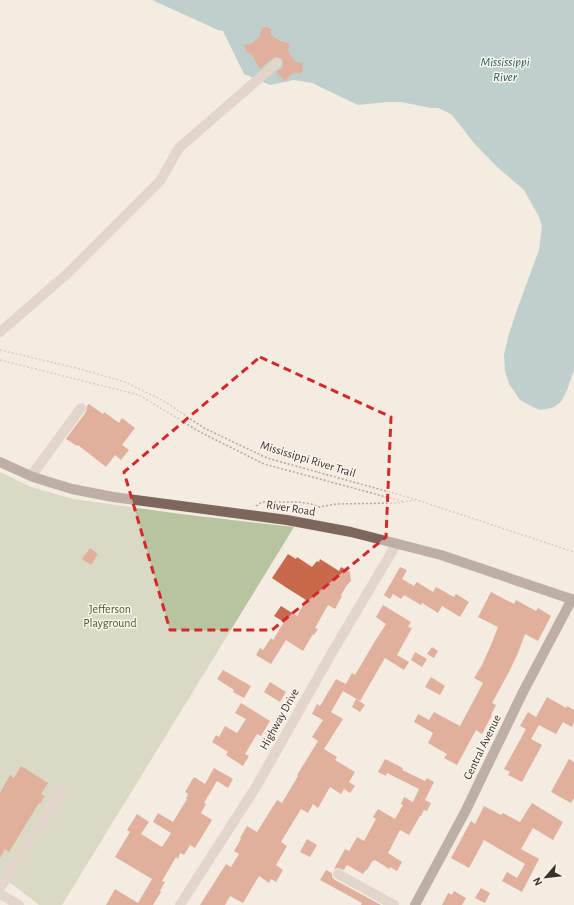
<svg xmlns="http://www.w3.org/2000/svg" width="574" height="905" font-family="'Alegreya Sans',sans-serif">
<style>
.green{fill:#b8c4a0}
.water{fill:#7fb0b2}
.building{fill:#c8694b}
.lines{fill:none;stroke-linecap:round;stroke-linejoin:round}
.path{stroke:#b9a596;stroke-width:1.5;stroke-dasharray:2 2;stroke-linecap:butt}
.minor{stroke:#cdbbac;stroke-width:10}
.major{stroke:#7d675c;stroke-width:10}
.marked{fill:none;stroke:#d62828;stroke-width:3;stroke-dasharray:8 5;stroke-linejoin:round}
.labels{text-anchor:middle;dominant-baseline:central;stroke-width:3;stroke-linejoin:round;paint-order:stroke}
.street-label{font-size:12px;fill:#3b302b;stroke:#fbf5ee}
.park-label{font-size:12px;fill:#4a5a2e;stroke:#fbf5ee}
.water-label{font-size:13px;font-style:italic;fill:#1f5a5e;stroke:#fbf5ee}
</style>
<rect width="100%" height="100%" fill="#f4ebe1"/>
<path class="green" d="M0,472L31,487L73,499L181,514L294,527L62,905H39L12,884L0,878Z"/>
<path class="water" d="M152,0H574V370L567,390L561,402L554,407L547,409L540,410L533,407L520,400L509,384L505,371L504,355L509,334L518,307L539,250L542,226L539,217L524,190L497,167L474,143L452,115L445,111L438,108H431L401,102H387L358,105L312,83L294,80L270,85L244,74L223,31L218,30Z"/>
<path class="building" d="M264,27H268L271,30V35L280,41L288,43L290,46L288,49L289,53L296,62L302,63L303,71L299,74L294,72L285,81L276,72L282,68L283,62L282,58L276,57L273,58L260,69L257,65L252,55L246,51L244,45L251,44L260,36V33L262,28Z
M89,404L103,414L104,412L119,423L122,418L135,428L122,445L129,450L121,460L115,455L106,467L78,445L77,446L66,439L86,412L87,406Z
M90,548L98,554L91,565L82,559Z
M288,554L296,559L297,557L312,567L317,561L319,562L320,559L339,571L341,567L350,572L351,581L347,585L341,595L342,596L335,609L328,605L315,628L318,629L314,635L313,634L303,651L286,640L271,664L256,655L260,648L263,650L271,638L273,640L284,622L274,616L281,606L297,616L306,600L287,588L272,578Z
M400,567L407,570L402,579L414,586L417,582L433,592L436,587L454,597L456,594L469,602L460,617L442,606L438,613L422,603L421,605L404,595L401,599L393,594L390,599L384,595Z
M491,592L514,604L516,600L536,611L538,608L551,616L538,641L525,634L518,653L509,672L492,703L496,705L491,715H492L482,734L476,730L457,765L444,758L447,754L428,743L433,733L414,722L418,714L429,720L434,712L460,726L483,683L474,678L482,665L491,645L498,627L478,617Z
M383,605L411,622L408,627L412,628L397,655L409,662L404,670L385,658L360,701L343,691L331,712L343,719L324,749L337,757L335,760L355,772L349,782L355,786L350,793L344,789L341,794L330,787L318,808L313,804L308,813L301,809L281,842L287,846L276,865L283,870L276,882L271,879L269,883L259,876L243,903L230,896L225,905H200L226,864L231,867L239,854L234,851L241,839L240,838L247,826L257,832L277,800L282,803L298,776L297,775L318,741L312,737L323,720L312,714L317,704L320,706L336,679L346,684L352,673L355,675L375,641L386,624L376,617Z
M432,647L438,651L434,658L427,654Z
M415,652L427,659L422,667L411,660Z
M223,670L251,686L244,698L233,692L234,690L217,679Z
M431,677L445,686L440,695L425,687Z
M270,682L286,692L280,702L264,692Z
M547,697L566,708L567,706L574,710V722L572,727L563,722L556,734L539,725L531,739L542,745L522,782L508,775L510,772L504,769L526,729L520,726L528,712L536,717Z
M356,699L365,705L360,712L352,707Z
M241,703L270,721L261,736L257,734L245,754L249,756L243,766L226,755L228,752L212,742L216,735L219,737L225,726L237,733L246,719L235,713Z
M385,759L403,768L402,770L425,781L427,778L434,782L425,800L431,803L427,811L424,810L421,816H420L409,835L400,830L388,853L402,862L397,871L390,867L389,869L375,860L374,861L373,860L367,870H366L363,874L347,865L344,870L338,868L334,869L345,849L349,851L357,837L364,841L376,819L373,817L378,809L395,819L403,805L401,804L404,797L413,802L419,789L387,773L386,776L378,772Z
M569,759L574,762V798L571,803L551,792Z
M21,766L48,783L41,794L45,796L40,804L39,803L9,852L5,849L0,858V793L10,775L14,778Z
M214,768L233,779L228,788L217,781L204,803L206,804L201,813L212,820L195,848L190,845L184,855L180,853L178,859L176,857L162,881L165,882L160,891L161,892L153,905H106L115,889L138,903L152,879L115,857L130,832L127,830L137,814L149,822L141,834L162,847L171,833L153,822L158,813L173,822L187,799H186L188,794L185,792L194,777L205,784Z
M532,803L563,822L553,840L533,828L521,849L539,859L522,892L502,881L507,872L517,878L525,864L484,840L469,868L451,858L471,821L475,824L484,806L501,815L503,813L520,822Z
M307,839L317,845L310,857L300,852Z
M326,870L332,873V877L335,880L381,905H361L362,903L320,880Z
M481,888L490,893L485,903L475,898Z
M454,891L466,898L462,905H442L448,893L452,895Z"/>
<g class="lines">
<path class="path" d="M0,350L80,369L125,382L164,401L204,428L267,458L411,498L574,552
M0,360L139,395L200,432L264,464L405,502
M256,506L262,502H298L311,504L320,507L336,504L396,503L415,500"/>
<path class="minor" d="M0,332L68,273L160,181L179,148L277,63
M31,476L81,408
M338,874L394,905
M0,888L63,789
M0,894L19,905
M180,905L256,787L330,656L397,543"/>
<path class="major" d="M0,462L33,477L72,489L113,497L287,520L351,532L441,555L574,600
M415,905L466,810L523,692L572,599"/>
</g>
<path d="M0 0H574V905H0ZM260,357L391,417L386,537L272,630H170L124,472Z" fill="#f4ebe1" fill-opacity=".55" fill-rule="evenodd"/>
<path class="marked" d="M260,357L391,417L386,537L272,630H170L124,472Z"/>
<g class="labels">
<g class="street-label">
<text transform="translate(308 459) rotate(17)">Mississippi River Trail</text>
<text transform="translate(291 508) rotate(9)">River Road</text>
<text transform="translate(279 719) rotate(-61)">Highway Drive</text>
<text transform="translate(482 747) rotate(-64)">Central Avenue</text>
</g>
<g class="park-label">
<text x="110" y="609">Jefferson<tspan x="110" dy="14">Playground</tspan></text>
</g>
<g class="water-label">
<text x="505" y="62">Mississippi<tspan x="505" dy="15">River</tspan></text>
</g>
</g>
<g transform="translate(546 877) rotate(242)" stroke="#fbf5ee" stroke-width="3" paint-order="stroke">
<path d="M0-3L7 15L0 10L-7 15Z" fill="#3b302b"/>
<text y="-6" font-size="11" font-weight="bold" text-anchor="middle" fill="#3b302b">N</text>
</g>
</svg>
